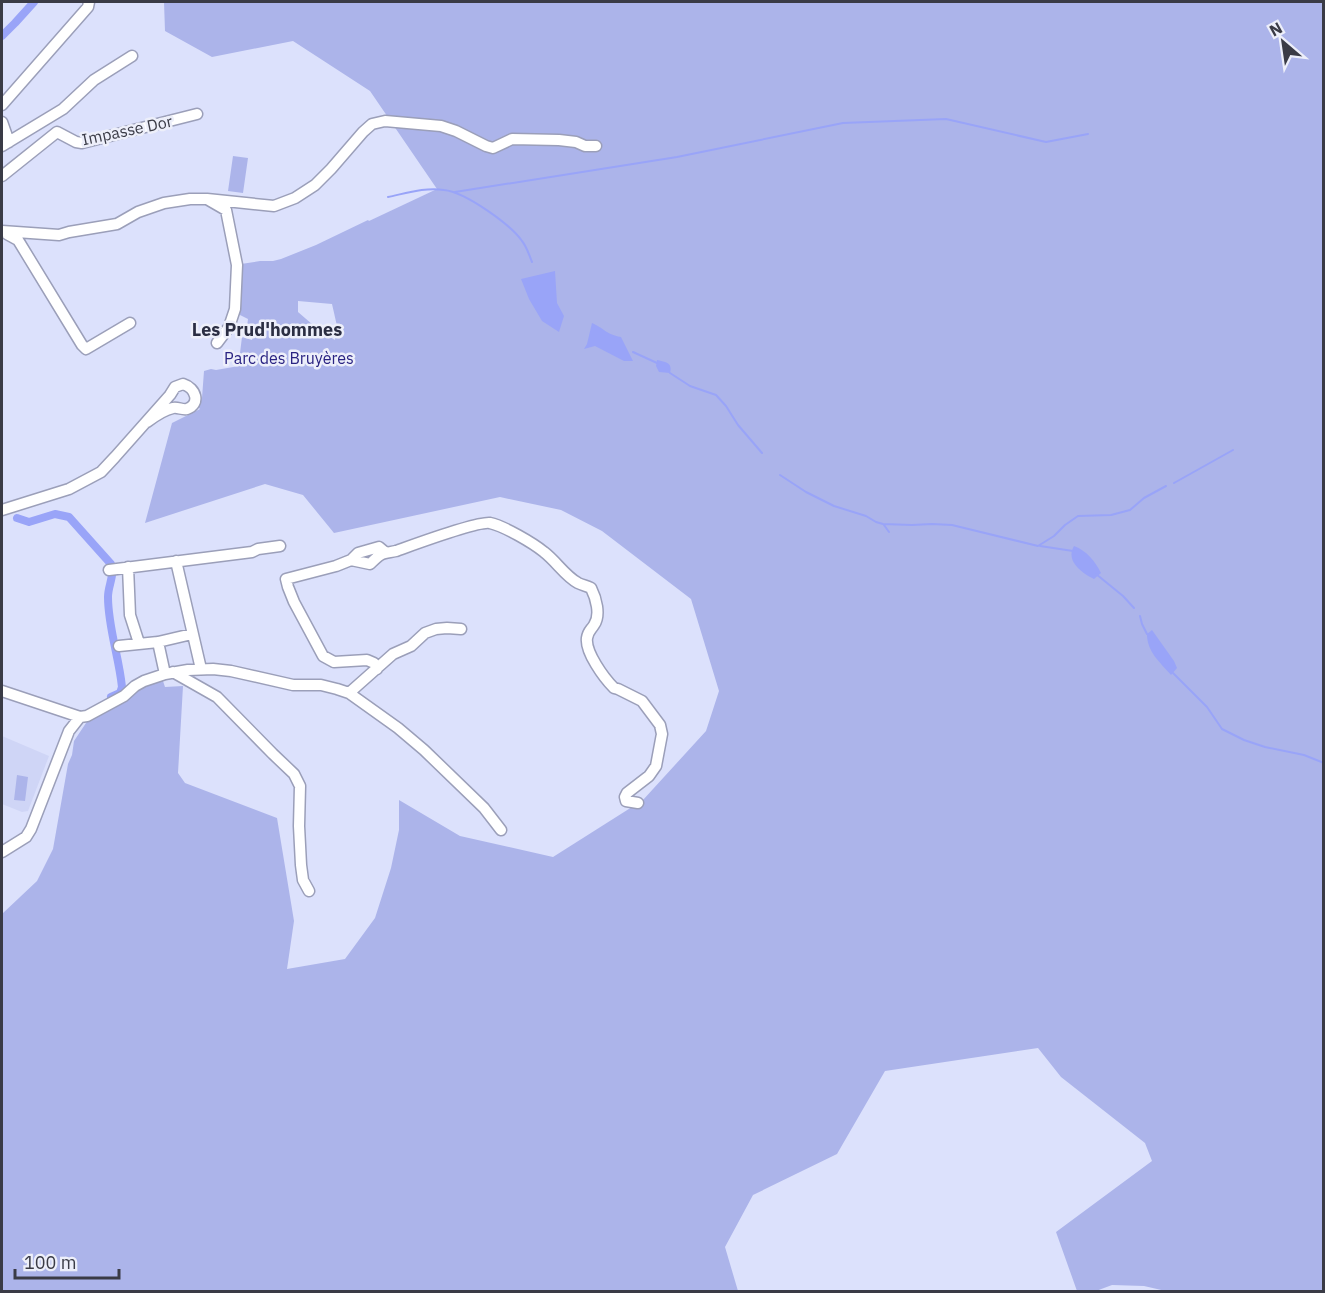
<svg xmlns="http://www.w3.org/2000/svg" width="1325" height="1293" font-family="'IBM Plex Sans',sans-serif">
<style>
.built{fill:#cfd5f6}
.green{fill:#acb4ea;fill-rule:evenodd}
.water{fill:#99a4f8}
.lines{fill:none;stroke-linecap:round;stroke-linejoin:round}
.stream{stroke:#99a4f8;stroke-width:2}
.canal{stroke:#99a4f8;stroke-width:8}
.minor-casing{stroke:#9b9fb9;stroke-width:13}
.minor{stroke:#fff;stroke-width:10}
.labels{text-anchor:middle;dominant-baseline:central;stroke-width:5;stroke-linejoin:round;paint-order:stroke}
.street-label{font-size:16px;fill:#3a3b46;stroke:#edeffa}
.park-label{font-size:16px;fill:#2a2382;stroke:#edeffa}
.neighbourhood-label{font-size:18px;font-weight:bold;fill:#2b2e43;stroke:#edeffa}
</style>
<rect width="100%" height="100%" fill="#dce1fc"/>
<path class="built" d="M2,736L49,756L28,811L22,812L2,804Z"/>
<path class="green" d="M164,2H1323V1291L1170,1292L1144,1286L1112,1285L1096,1291H1077L1056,1232L1152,1161L1145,1143L1061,1077L1038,1048L885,1071L837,1154L753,1195L725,1247L738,1291L2,1292V914L37,881L53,849L68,764L72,755L74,741L88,720L140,687L162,678L165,687L183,686L178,773L185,783L277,818L294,921L287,969L345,959L375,918L391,868L399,830V800L460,836L553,857L643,800L706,731L719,691L691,599L602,531L561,510L500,497L334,533L303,495L265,484L145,523L172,423L200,409L198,407L202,398L204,371L211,369L216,370L239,366L238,354L240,353L242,337L252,340L255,329L247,327L248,319L240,315L241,264L260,261H273L281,259L316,245L368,220L369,221L437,189L370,91L293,41L212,57L165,31ZM298,301L332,304L337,326L335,340L320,331L298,312Z
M233,156L248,158L243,193L228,191Z
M17,775L28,777L25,801L14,800Z"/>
<path class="water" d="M555,271L557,303L564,316L559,332L542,321L529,299L521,279Z
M592,323C604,328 605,334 621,337L633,361H624L595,346L584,349L587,344Z
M657,360C665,362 673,362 670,373L659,372L656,366Z
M1074,546C1087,551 1095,561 1101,573L1094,579C1082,573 1065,561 1074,546Z
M1152,630L1174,661L1177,668L1171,675C1160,662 1147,652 1147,634Z"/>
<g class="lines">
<path class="stream" d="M455,192L677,157L843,123L946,119L1046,142L1088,134
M388,197C407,193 426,187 444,190C465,192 510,224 522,241C527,247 529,255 532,262
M633,352L657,363
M670,373L690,386L716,395L726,406L738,425L762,453
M780,475L806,492L834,506L866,516L876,522L883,524L912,525L932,524L952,525L1038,546L1054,536L1065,525L1078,516L1111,515L1130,510L1144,498L1166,486
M1174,483L1233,450
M884,525L889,532
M1040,546L1073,551
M1096,574L1123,596L1134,608
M1140,616L1142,624L1147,634
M1173,673L1207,707L1222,729L1244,740L1265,747L1304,755L1324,763"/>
<path class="canal" d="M2,36L15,23L34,2
M17,518L29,522L55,514L69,517L111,564C115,576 108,585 108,597C108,627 119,657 122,687L120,693L111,697"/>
<defs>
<path id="minor" d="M2,105L88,7L89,2
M2,122L9,142
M2,146L63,109L94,80L132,56
M2,176L57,132L76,142L82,143L197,114
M207,199L274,206L295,198L315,185L331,169L363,132L372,124L385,121L441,126L456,131L486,146L493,148L512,139L559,140L576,142L585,146H596
M2,231L59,235L69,232L117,224L138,212L164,203L190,199H207L226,210L237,265L235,309L229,327L217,343
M7,234L18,240L82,345L86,349L130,323
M2,510L69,489L101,472L115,457L170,395L175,387L183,384C196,388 201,404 187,409C182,410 178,407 173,408C163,410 155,416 147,422
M351,560L358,553L379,547L385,552
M176,561L201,669
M128,567L130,615L139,643
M109,570L252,552L258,549L280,546
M158,642L165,674
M119,646L158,642L192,634
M377,669L374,663L367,660L334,662L323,656L294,602L288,587L286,579L336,566L351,560L370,564C382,552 381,554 396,551C413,545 477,521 490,523C504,526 533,543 544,552C556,561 565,576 578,583C582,585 587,586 591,588C596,598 601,615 594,625C591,630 588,631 587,638C585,652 604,678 614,688L618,689L642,701L660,725L662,734L656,766L649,776L627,793L625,797L626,801L638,803
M173,672L217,697L273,754L294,774L300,786L299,826L301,865L303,880L309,891
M2,691L80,717L87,716L124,696L135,686L144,681L165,674L188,670L213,669L231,671L293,685H321L337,689L349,693L398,728L424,750L484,808L501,830
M349,693L393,654L411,646L425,633L436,629L447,628L461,629
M2,852L26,837L31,829L69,731L80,717"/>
</defs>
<use href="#minor" class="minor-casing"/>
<use href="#minor" class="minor"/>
</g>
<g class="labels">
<g class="street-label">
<text transform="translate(127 130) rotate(-12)">Impasse Dor</text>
</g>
<g class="park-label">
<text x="289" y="358">Parc des Bruyères</text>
</g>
<g class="neighbourhood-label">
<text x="267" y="329">Les Prud'hommes</text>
</g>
</g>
<rect width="1325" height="1293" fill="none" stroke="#3a3b46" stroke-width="6"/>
<g transform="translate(1283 42) rotate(331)" stroke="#edeffa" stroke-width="4.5" paint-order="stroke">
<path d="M0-4.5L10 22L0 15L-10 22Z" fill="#3a3b46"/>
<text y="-9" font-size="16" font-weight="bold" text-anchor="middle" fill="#3a3b46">N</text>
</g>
<path d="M15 1269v9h104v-9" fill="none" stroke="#3a3b46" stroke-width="3"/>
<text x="24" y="1269" font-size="18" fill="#3a3b46" stroke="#edeffa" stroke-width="4.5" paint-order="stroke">100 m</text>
</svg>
